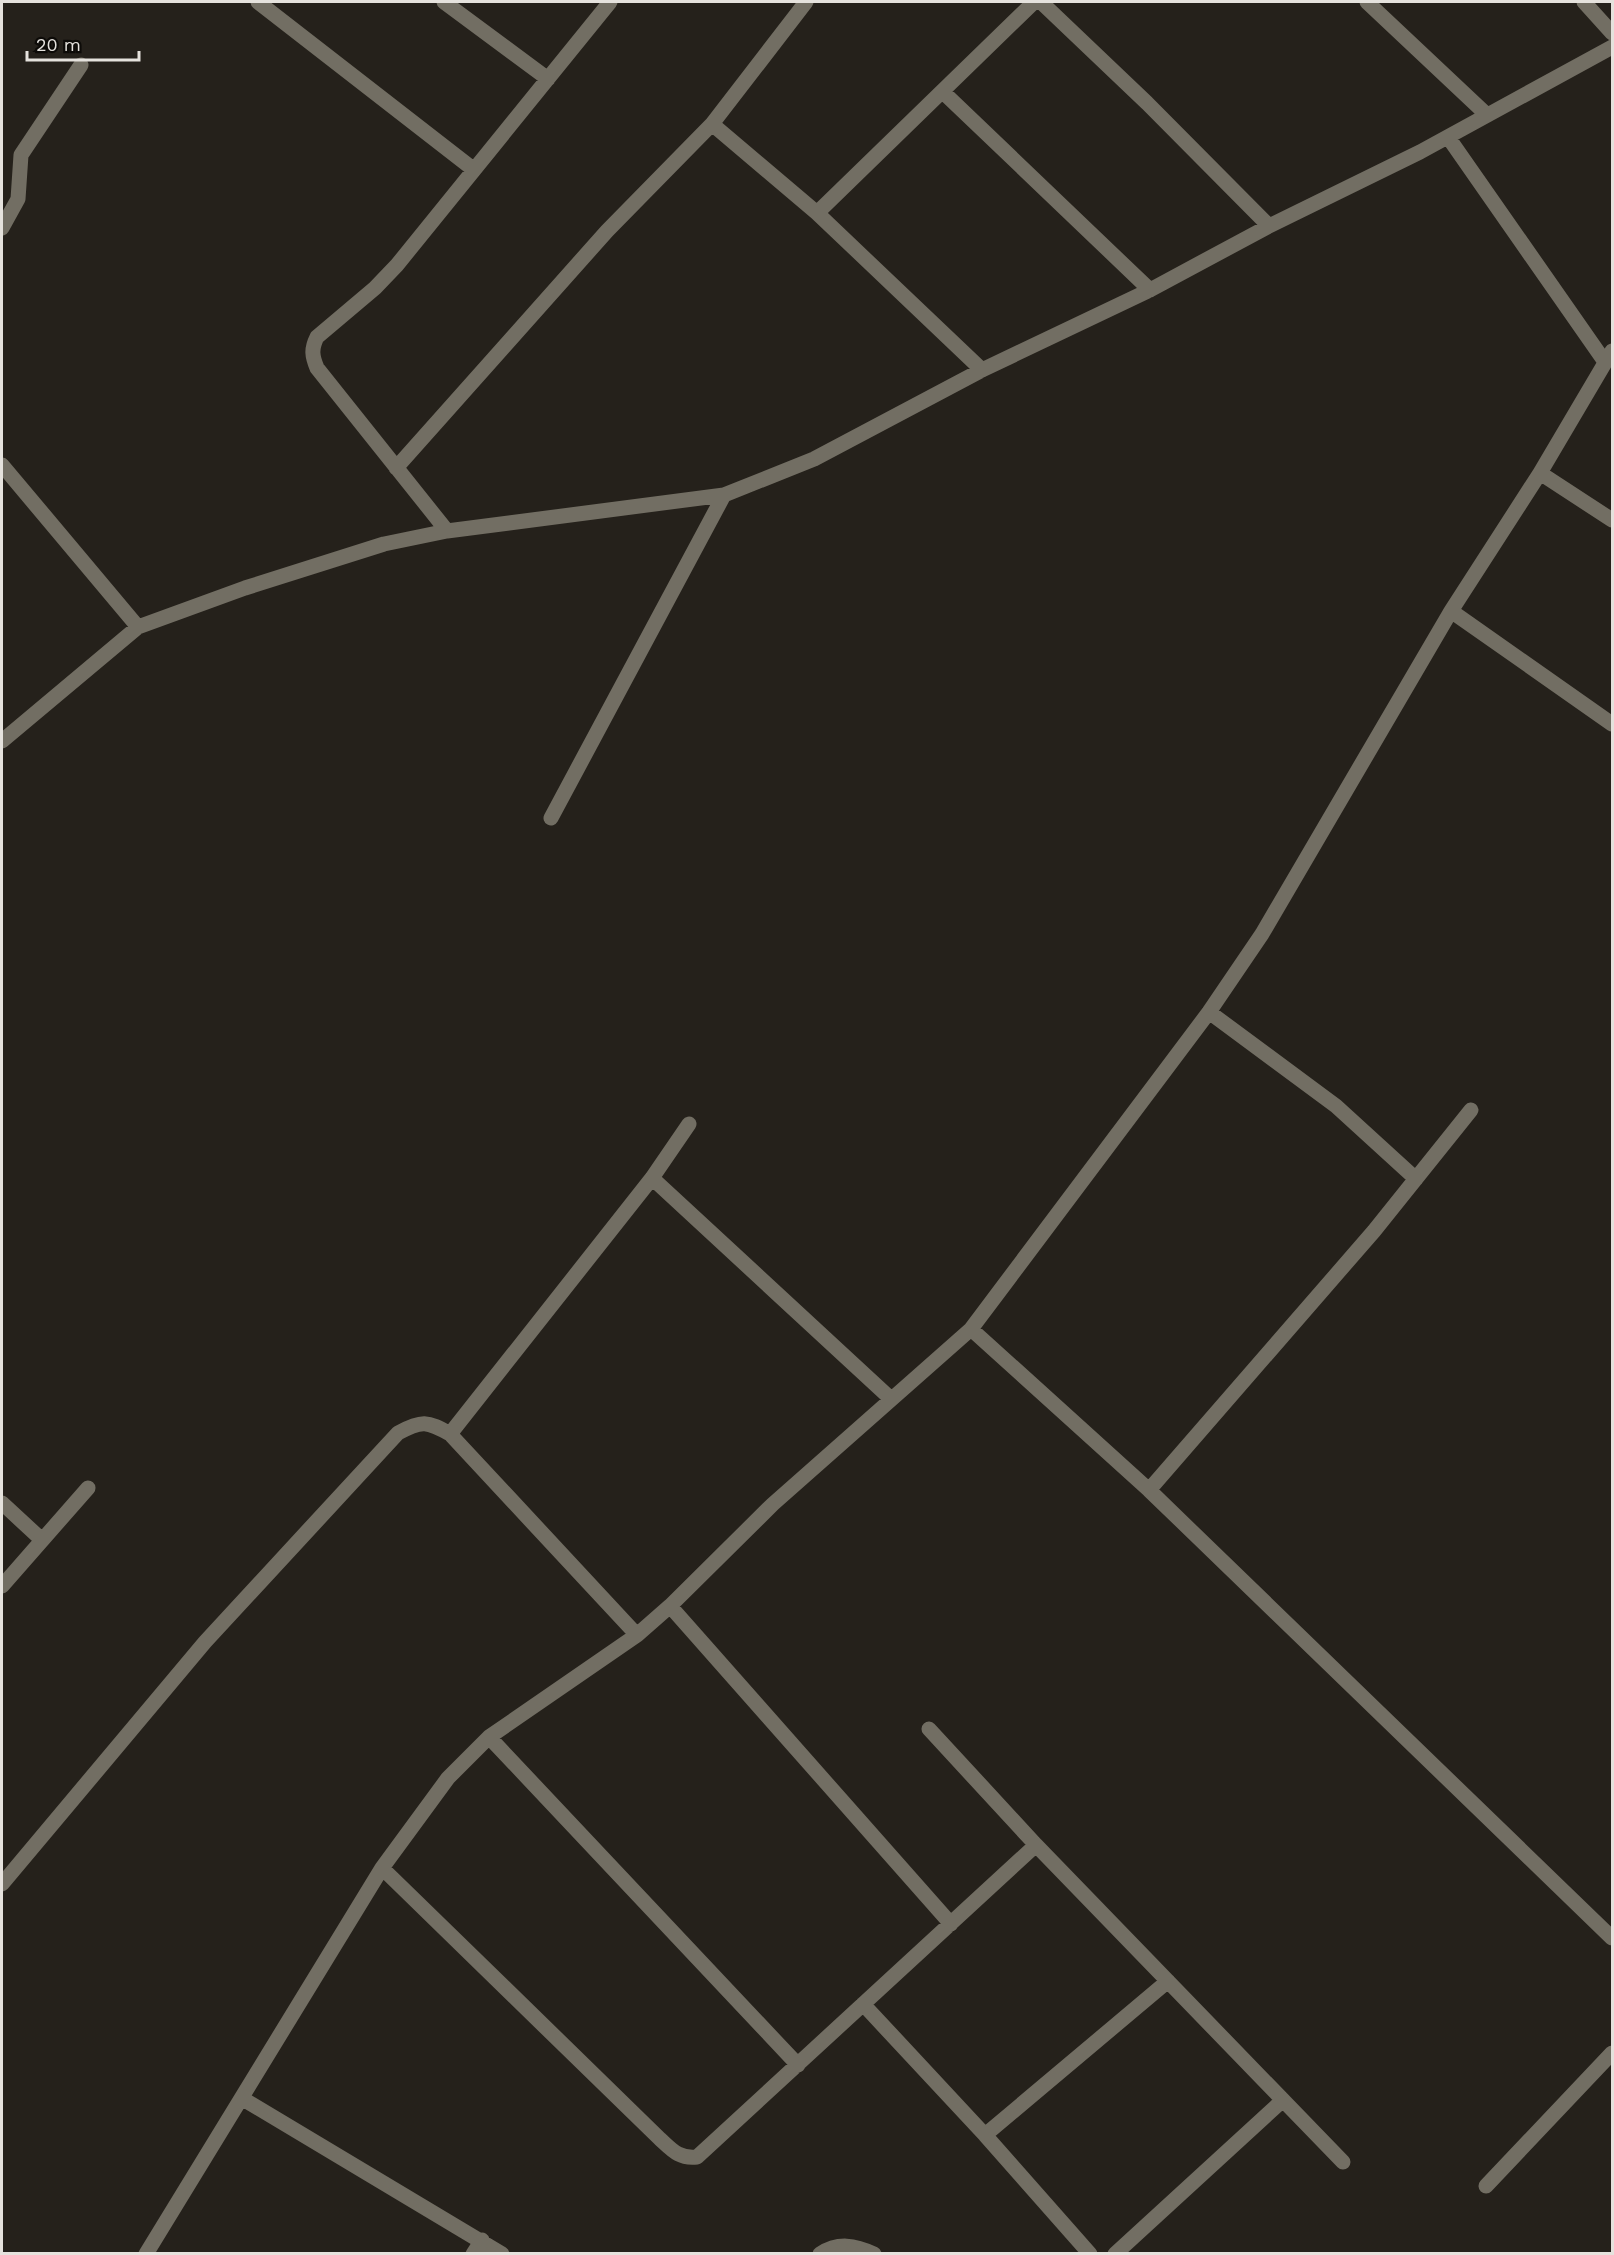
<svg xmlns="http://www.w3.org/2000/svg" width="1614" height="2255" font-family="'Work Sans',sans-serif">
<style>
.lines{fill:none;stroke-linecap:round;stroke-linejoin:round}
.minor{stroke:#726e63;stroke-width:15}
</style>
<rect width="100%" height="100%" fill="#25211b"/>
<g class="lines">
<path class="minor" d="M258,2L473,169
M444,2L548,79
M1041,2L1147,103L1269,226
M1367,2L1486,114
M1584,2L1612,33
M943,92L1150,290
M712,124L817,213L982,370
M1448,137L1605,362
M817,213L1034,2
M2,228L18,199L21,155L81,65
M2,465L138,627
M396,468L607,231L712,124L806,2
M1540,473L1612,520
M447,531L317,368C312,356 311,349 317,337L375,288L397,265L610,2
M1451,611L1612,724
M2,741L138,627L245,588L384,544L447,531L724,495L814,459L982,370L1150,290L1269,226L1420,152L1612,47
M551,818L724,495
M1209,1012L1336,1106L1416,1179
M652,1178L890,1398
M971,1329L1149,1490L1612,1938
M450,1434L652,1178L689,1124
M1149,1490L1374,1231L1471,1110
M2,1503L42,1540
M2,1586L88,1488
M670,1606L951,1924
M929,1729L1036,1845L1343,2162
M489,1737L798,2065
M382,1868L660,2139C672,2150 679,2159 697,2157L1036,1845
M2,1884L205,1642L398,1433C422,1420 427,1421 450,1434L637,1635
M863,2004L985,2135L1090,2254
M243,2099L502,2254
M985,2135L1168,1981
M1486,2186L1612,2053
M146,2254L382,1868L448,1778L489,1737L637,1635L670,1606L773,1504L971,1329L1209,1012L1262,934L1451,611L1540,473L1612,351
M473,2254L482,2240
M820,2254C838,2242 855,2245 874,2254
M1115,2254L1283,2100"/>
</g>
<rect width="1614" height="2255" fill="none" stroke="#e5e2dd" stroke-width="6"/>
<path d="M27 51v9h112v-9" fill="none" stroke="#e5e2dd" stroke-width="3"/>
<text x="36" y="51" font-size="18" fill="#e5e2dd" stroke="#0d0b08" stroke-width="4.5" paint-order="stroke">20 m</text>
</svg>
